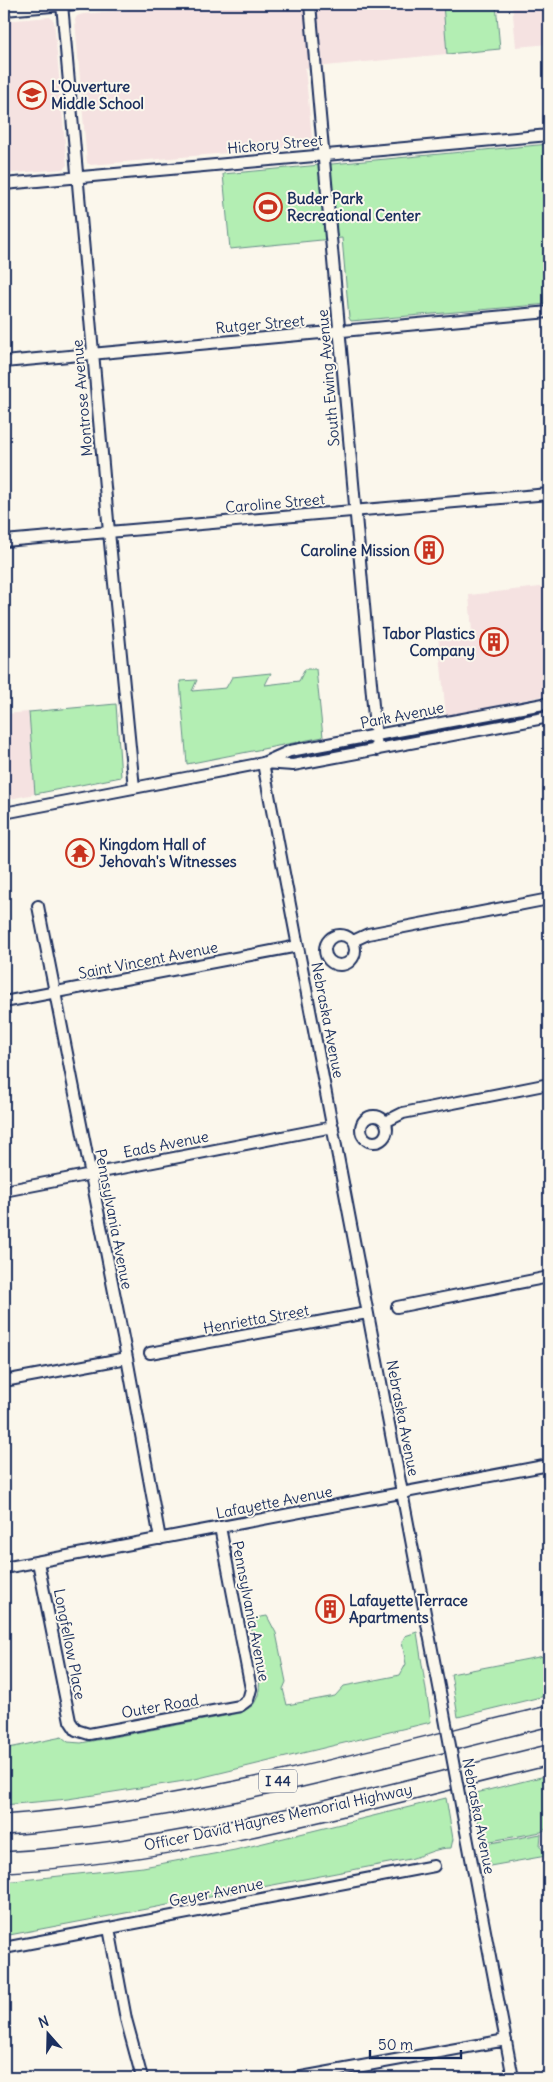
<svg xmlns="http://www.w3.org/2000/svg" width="553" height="2082" font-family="Delius,sans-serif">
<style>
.built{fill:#f5e2e1}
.green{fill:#b3eeb3;stroke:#678e88}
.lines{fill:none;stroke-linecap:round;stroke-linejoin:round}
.minor-casing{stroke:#1b2f5e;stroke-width:14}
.motorway-casing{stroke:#1b2f5e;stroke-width:22}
.minor{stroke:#fbf7ec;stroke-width:10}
.motorway{stroke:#fbf7ec;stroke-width:19}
.minor-bridge-casing{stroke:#1b2f5e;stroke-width:14;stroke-linecap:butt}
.minor-bridge{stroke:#fbf7ec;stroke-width:10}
.labels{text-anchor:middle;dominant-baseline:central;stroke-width:4;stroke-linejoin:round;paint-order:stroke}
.shield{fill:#fbf7ec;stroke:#5e6b89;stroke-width:1}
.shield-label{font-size:14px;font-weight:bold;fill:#1b2f5e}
.poi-label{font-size:15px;font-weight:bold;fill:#1b2f5e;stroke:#fbf7ec;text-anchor:start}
.street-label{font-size:15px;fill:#1b2f5e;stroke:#fbf7ec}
</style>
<rect width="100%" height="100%" fill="#fbf7ec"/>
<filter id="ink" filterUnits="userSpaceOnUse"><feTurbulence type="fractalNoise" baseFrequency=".02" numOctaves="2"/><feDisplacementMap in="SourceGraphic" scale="10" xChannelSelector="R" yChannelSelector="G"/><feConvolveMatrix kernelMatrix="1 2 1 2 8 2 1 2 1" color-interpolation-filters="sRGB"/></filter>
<g filter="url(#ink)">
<path class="built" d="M127,4H443L447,54L305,68L312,138V143L307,146L91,165L87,163L75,20L77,16L83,14L127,10Z
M512,4H546L549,44L516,47Z
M50,17L54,21L67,165L63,169L4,174V21Z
M549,586V695L446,716L438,635L472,632L469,595Z
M29,712L35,794L4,800V714Z"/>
<path class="green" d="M443,4H496L500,49L447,54Z
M549,144V304L351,321L349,318L342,238L230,249L223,174Z
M305,669H316L323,737L187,764L180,681L197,680L192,691L226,688L232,677L271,673L265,685L299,681Z
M116,704L121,777L35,794L29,712Z
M267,1616L276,1633L286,1682L283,1689L287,1705L335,1696L344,1686L400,1675L406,1664L402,1642L405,1636L417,1632L431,1722L191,1780L68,1799L4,1805V1749L62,1737L68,1742L81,1743L241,1713C247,1709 253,1707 256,1700C266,1682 252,1640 249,1619Z
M549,1655V1695L458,1717L451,1674Z
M549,1775V1827L541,1832L485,1842L479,1825L472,1794Z
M446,1798L453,1839L451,1848C435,1848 425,1855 410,1859L4,1936V1882L143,1867L235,1850Z
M541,1834L540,1846L546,1856L490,1866L485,1844Z"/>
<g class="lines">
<defs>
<path id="minor" d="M62,4L109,532L134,788
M310,4L377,750
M4,10L76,4
M4,184L549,135
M4,362L549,312
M4,541L549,494
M263,763L441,1697
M264,763L293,765L549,717
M4,813L263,763L290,751L549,703
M38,906L127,1358L160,1539
M325 950a15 15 0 1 1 30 0a15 15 0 1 1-30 0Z
M353,941L368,934L549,899
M4,1002L298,946
M361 1129a13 13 0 1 1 26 0a13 13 0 1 1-26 0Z
M385,1122L403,1113L549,1084
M4,1191L333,1127
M397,1307L549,1277
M150,1353L367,1313
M4,1381L127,1358
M38,1562L70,1721L76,1730L89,1734L240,1706L248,1700L251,1689L220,1527
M4,1568L549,1465
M464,1821L513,2078
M109,1928L126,2019L142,2078
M4,1948L434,1866
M296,2078L506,2040"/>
<path id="motorway" d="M4,1825C189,1812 369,1760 549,1716
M4,1862C188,1852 371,1798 549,1755"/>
</defs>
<use href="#minor" class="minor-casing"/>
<use href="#motorway" class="motorway-casing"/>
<use href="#minor" class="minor"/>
<use href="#motorway" class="motorway"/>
<defs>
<path id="minor-bridge" d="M441,1697L464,1821"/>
</defs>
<use href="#minor-bridge" class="minor-bridge-casing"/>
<use href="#minor-bridge" class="minor-bridge"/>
</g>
</g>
<defs>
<symbol id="school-ring" viewBox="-11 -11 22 22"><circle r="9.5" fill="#fbf7ec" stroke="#c8321e" stroke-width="1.5"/><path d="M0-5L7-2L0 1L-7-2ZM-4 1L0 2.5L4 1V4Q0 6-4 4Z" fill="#c8321e"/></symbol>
<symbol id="stadium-ring" viewBox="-11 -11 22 22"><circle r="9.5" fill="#fbf7ec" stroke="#c8321e" stroke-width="1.5"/><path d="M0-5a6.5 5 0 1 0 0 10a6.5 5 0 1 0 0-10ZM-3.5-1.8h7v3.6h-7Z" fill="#c8321e"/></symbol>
<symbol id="building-ring" viewBox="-11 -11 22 22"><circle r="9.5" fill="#fbf7ec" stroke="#c8321e" stroke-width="1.5"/><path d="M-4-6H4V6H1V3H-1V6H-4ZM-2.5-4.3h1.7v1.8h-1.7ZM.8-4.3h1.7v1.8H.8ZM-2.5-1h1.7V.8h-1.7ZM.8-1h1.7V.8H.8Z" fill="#c8321e"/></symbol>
<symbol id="temple-ring" viewBox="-11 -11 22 22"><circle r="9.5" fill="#fbf7ec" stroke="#c8321e" stroke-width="1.5"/><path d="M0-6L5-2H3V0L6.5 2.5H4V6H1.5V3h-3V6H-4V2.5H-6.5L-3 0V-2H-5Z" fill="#c8321e"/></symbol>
</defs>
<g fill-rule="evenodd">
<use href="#school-ring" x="16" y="79" width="32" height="32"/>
<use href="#stadium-ring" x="252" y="191" width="32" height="32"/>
<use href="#building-ring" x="413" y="534" width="32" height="32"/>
<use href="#building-ring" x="478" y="626" width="32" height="32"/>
<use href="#temple-ring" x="64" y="837" width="32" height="32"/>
<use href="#building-ring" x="314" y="1593" width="32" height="32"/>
</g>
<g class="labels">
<rect class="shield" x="259" y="1769.5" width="38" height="23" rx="4"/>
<g class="shield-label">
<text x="278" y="1781">I 44</text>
</g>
<g class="poi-label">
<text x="51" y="86">L'Ouverture<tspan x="51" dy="17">Middle School</tspan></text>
<text x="287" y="198">Buder Park<tspan x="287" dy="17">Recreational Center</tspan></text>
<text x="410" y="550" text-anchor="end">Caroline Mission</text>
<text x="475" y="633" text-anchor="end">Tabor Plastics<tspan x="475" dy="17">Company</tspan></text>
<text x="99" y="844">Kingdom Hall of<tspan x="99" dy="17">Jehovah's Witnesses</tspan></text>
<text x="349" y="1600">Lafayette Terrace<tspan x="349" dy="17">Apartments</tspan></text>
</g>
<g class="street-label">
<text transform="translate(275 144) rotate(-5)">Hickory Street</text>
<text transform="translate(260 324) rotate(-5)">Rutger Street</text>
<text transform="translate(328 378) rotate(-95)">South Ewing Avenue</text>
<text transform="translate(82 398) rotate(-95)">Montrose Avenue</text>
<text transform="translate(275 503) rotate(-5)">Caroline Street</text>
<text transform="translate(402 715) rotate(-11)">Park Avenue</text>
<text transform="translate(148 960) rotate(-11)">Saint Vincent Avenue</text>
<text transform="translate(328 1020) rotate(79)">Nebraska Avenue</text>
<text transform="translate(166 1144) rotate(-11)">Eads Avenue</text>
<text transform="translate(114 1219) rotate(79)">Pennsylvania Avenue</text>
<text transform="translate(256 1319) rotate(-10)">Henrietta Street</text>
<text transform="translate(403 1418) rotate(79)">Nebraska Avenue</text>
<text transform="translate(274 1502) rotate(-11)">Lafayette Avenue</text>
<text transform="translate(251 1611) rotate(79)">Pennsylvania Avenue</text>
<text transform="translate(70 1644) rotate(79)">Longfellow Place</text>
<text transform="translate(160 1706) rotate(-10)">Outer Road</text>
<text transform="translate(479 1816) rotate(79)">Nebraska Avenue</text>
<text transform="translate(278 1817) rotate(-12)">Officer David Haynes Memorial Highway</text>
<text transform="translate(216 1892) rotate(-11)">Geyer Avenue</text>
</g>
</g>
<rect width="553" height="2082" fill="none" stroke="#fbf7ec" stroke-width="20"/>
<rect x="10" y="10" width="533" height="2062" fill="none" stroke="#1b2f5e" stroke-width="2" filter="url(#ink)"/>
<g transform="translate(48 2034) rotate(340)" stroke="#fbf7ec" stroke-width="4" paint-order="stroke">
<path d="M0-4L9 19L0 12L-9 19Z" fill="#1b2f5e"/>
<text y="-8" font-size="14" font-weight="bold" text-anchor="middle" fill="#1b2f5e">N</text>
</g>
<path d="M370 2050v8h91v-8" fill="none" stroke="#1b2f5e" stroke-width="2.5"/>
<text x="378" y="2050" font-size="15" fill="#1b2f5e" stroke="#fbf7ec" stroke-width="4" paint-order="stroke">50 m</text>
</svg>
